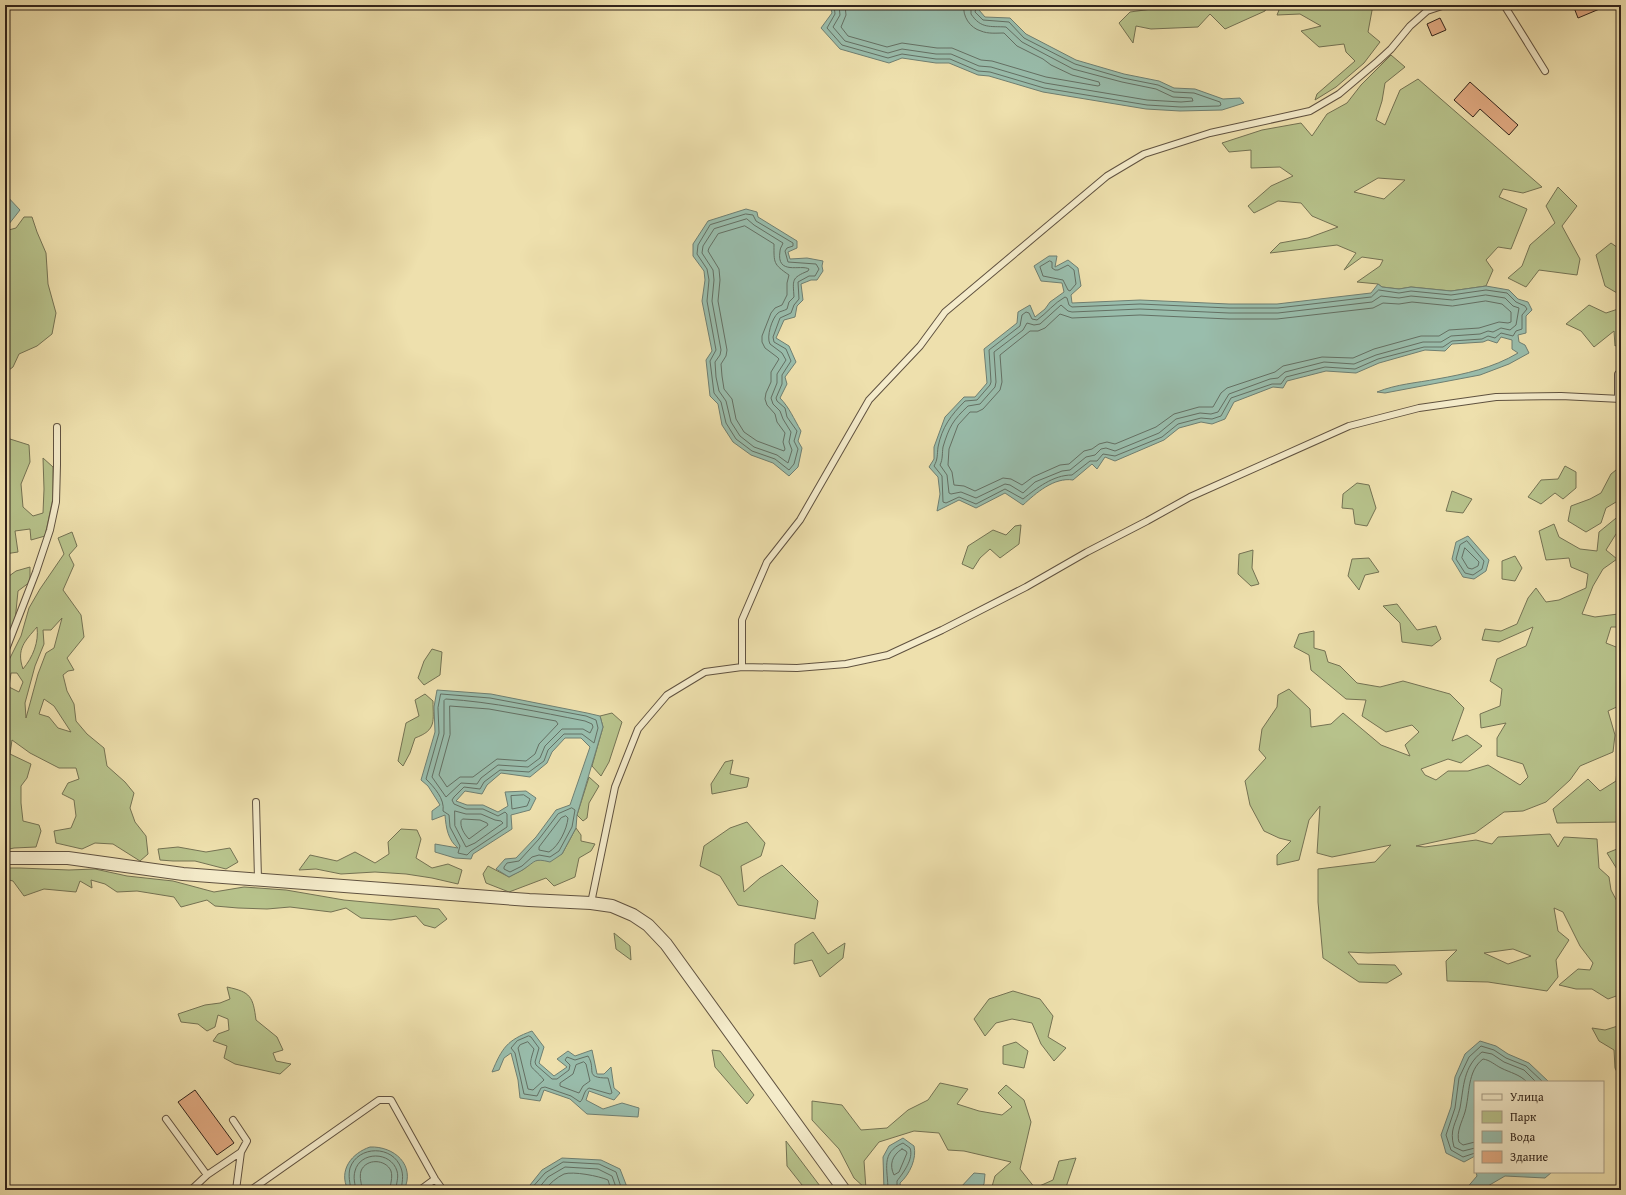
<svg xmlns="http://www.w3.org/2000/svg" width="1626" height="1195" font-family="'Gentium Book Plus',serif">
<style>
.green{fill:#b7c28b;stroke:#747253;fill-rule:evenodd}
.water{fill:#99bdac;stroke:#6f7f72}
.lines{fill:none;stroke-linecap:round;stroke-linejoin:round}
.shore{stroke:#647064;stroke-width:1}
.building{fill:#e2ab83;stroke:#30231b}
.service-casing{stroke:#605240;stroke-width:8}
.minor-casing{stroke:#605240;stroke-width:14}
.service{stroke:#f4ebca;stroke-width:6}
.minor{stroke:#f4ebca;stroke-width:12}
</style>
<rect width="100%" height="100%" fill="#eee0ad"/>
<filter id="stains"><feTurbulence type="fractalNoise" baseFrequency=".005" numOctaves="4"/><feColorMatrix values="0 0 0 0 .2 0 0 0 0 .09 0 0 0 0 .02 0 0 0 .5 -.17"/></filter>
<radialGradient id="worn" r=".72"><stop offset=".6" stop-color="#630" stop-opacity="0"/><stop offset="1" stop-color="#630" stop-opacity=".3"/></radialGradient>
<path class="green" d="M1153,5H1268L1265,11L1225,29L1210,14L1198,27L1151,29L1136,26L1133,43L1119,23L1130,12L1152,9Z
M1281,5H1373L1368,32L1380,42L1364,63L1336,87L1315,100L1317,94L1355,61L1346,52L1344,44L1319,47L1301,31L1321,26L1300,14L1277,15Z
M1391,55L1405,67L1385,83L1382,101L1376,120L1385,125L1400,90L1418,79L1542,187L1523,193L1503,189L1499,197L1527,209L1511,249L1498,247L1486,260L1493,270L1486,286L1451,291L1411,287L1399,289L1382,287L1378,284L1357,282L1380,266L1383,260L1362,257L1344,270L1356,253L1337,245L1270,253L1280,243L1308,238L1338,227L1312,216L1301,203L1278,201L1254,213L1248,206L1271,186L1293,176L1280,167L1251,168V150L1229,152L1222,143L1262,130L1301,123L1312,136L1327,114L1347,103L1361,85ZM1378,178L1405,180L1384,199L1354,192Z
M1558,187L1577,206L1562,226L1580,259L1577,275L1539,270L1526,287L1508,278L1522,266L1530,245L1555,223L1546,206Z
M24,217H32L37,232L46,253L48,284L56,313L52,334L37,346L19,354L13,367L5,373V231L16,228Z
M1611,243L1621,250V290L1617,293L1605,286L1596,255Z
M1589,305L1606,313L1618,309L1621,317V343L1615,346L1614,331L1594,347L1581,331L1566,324Z
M10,439L29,445L30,462L21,484L23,507L33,516L43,513L44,489L43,458L53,467V498L45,536L31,540L30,529L15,531L18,552L5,554V443Z
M1565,466L1576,472V488L1563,499L1555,493L1541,504L1528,497L1541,480L1558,479Z
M1621,466V499L1606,508L1601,523L1586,532L1568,521L1571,506L1590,499L1601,493L1611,474Z
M1357,483L1369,485L1376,508L1367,526L1355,524L1353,509L1342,508L1343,494Z
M1452,491L1472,499L1463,513L1446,511Z
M1621,514V528L1616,534L1606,550L1617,559L1603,569L1593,586L1582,614L1595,617L1618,614L1621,615V627H1611L1606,643L1621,649V705L1608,711L1615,735L1613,752L1580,766L1570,780L1546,802L1523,811L1504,812L1475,833L1416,846L1425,847L1476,840L1492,844L1498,837L1550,834L1558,847L1564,837L1597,839L1599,868L1609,877L1611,890L1621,909V997L1619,995L1608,999L1592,989H1576L1559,985L1578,969L1590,970L1593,963L1580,946L1563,912L1554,908L1558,931L1569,940L1556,960L1558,977L1547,991L1488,982L1447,981L1446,961L1457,950L1368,953L1348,952L1358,964L1395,965L1402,974L1387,983L1359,982L1323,958L1318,902V869L1375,862L1391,845L1332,857L1317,853L1320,806L1309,820L1299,860L1277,865V855L1291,841L1279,838L1264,831L1250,805L1245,781L1266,758L1259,750L1262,729L1277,707L1278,695L1289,689L1310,709L1311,727L1331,724L1343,713L1381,745L1410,756L1405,745L1419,732L1412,725L1386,732L1362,716L1366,700L1346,699L1311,670L1309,655L1294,647L1299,634L1314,631V648L1325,651L1328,662L1340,666L1357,683L1380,687L1403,681L1450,694L1464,708L1452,741L1467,735L1482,746L1461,763L1448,759L1421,769L1425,775L1436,780L1448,771H1468L1488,765L1520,785L1528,777L1523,764L1497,756V738L1506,723L1481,728L1480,714L1500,706L1502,689L1490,681L1497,659L1526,646L1533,627L1499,642L1482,640L1485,629L1501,631L1517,624L1528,598L1536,588L1546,602L1559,600L1586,588L1588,574L1571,567L1569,558L1546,560L1539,531L1554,524L1559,537L1580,549L1597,551L1599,532ZM1513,949L1531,956L1508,964L1484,953Z
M1021,525L1019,544L1000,558L990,549L980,558L973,569L962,564L968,546L993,530L1006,535L1015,526Z
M72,532L77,546L69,555L74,565L63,590L81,615L84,637L67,658L74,670L68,671L63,675L67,691L74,704L76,721L87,734L104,748L107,766L125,782L134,793L130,808L135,822L146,836L148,854L140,861L113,844L95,843L82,849L56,843L54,831L71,828L76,816L74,800L62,794L68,783L79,779L76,768H59L30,753L12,740L10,754L31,764L27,778L21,786V803L23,821L39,825L41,831L36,847L14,848L5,850V668L21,636L29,608L40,589L64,554L58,538ZM62,618L54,648L46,653L38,674L26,718L25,703L35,666L44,644L43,630H51ZM37,627C39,642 33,657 23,669C16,649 25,641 37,627ZM11,673H17L23,682L19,692L9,687ZM44,699L54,706L71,732L58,728L49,717L39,714Z
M1253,550L1252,568L1259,584L1251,586L1238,574L1239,554Z
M1515,556L1522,568L1515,581L1502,579V561Z
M1369,558L1379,572L1365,575L1359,590L1348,576L1352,559Z
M30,567V582L18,591L15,621L5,639V579L16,571Z
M1397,604L1417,630L1436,626L1441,639L1432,646L1402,642L1400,623L1383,606Z
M432,649L442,652L440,675L424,685L418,678L424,661Z
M425,694L433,701C433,721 437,730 415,738L410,753L403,766L398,761L406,723L419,716L415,700Z
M612,713L622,722L609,762L601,776L592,766L603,727L600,716Z
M1621,758V822L1557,823L1553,809L1588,779L1600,791L1616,781L1618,759Z
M733,760L730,774L749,778L747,787L712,794L711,784L725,762Z
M589,777L599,786L589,803L587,818L583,821L577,815Z
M747,822L765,843L761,856L741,866L744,892L760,878L782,865L818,901L815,919L738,905L720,876L700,866L704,846L730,828Z
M576,828L581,835V841L595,844L591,851L579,858L575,877L554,886L546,878L509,892L486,883L483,874L488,866L509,877L524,869L533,861L562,854Z
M401,829L417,830L421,839L416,858L432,868L448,864L462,870L458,884L432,878L406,874L375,872L341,874L316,869L299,870L310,855L337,861L355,852L375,863L389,854L388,842Z
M1621,845V873L1620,874L1607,853L1617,849Z
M178,847L206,852L230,848L238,862L226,869L195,861H173L160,860L158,849Z
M5,868H20L69,870L95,869L127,876L173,881L214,892L244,887L286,890L344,900L439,909L447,919L435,928L424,925L416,916L391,920L361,918L346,908L331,912L290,907L267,909L238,908L215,906L207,900L181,907L174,897L137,891L117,892L105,884L91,880L92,888L80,881L76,892L44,889L24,896L13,881L5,879Z
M813,932L828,954L845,943L843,958L820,977L812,960L794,964L795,944Z
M614,933L630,946L631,960L616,949Z
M227,987C251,992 253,997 256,1020L277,1037L283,1050L273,1053L276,1061L291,1064L280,1074L235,1064L224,1058L227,1046L213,1041L218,1034L229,1030L228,1019L218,1015L215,1027L207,1031L198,1024L181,1022L178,1014L205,1005L220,1003L230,999Z
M1013,991L1040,999L1053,1016L1048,1037L1066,1048L1054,1061L1041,1044L1032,1023L1012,1019L996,1023L985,1036L974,1019L989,999Z
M1621,1025V1080L1615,1068L1614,1050L1599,1041L1592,1028L1605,1030Z
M1016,1042L1028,1051L1024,1068L1003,1064V1046Z
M712,1050L720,1051L754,1095L747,1104L715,1067Z
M940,1083L968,1089L957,1104L979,1111L1002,1115L1012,1107L998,1093L1006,1085L1024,1100L1031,1122L1020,1169L1035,1188L1053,1180L1059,1161L1076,1158L1065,1190H991L995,1176L1011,1162L964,1151L948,1150L939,1133L914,1131L879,1142L864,1161L866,1189L854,1178L839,1149L812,1120V1101L842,1105L861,1130L887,1128L908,1110L928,1100Z
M786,1141L823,1190H806L787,1166Z"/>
<path class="water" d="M830,5H981L979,10L985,17L1010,18L1026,34L1076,60L1124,74L1159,81L1174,88L1195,89L1223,99L1240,98L1244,103L1222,110L1180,111L1146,109L1043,92L989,76L978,75L949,63H936L902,58L889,63L840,49L821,28L832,13Z
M5,194L20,210L5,229Z
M746,209L757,212L758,217L797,241V248L788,252L790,259L807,258L823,261L822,266L823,271L817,280H811L801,284L803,300L797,306L795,317L784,320L776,338L789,346L796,362L785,377L787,384L780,398C789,407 794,419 801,431L798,441L802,448L798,467L789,476L773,463L751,455L733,442L722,425L718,404L710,396L706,360L712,351L702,301L705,280L704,271L693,256V244L708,221Z
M1049,256H1057L1055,267L1068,260L1078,268L1081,286L1071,295L1072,303L1140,300L1229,304H1277L1371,293L1378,284L1382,287L1399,289L1411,287L1451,291L1486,286L1509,290L1518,299L1528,302L1532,310L1526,316V333L1518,335L1519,342L1525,345L1529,353L1509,364L1480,375L1385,393L1377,392C1397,384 1416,383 1437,379C1465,374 1493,368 1518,353L1512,349V340L1501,337L1497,343L1488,340L1483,342L1452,344L1445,351L1425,350L1379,363L1356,373L1326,371L1287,381L1283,388L1273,387L1234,402L1225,419L1212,424L1201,422L1179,428L1164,440L1115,461L1105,457L1097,469L1092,464L1073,480C1054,477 1036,493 1023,505L1005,493L976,508L959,500L937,511L940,494L938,477L929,467L934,459V447L945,417L964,397H975L987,383L984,349L1017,323L1018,312L1030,305L1035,317L1045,309L1050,302L1064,292L1062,283L1041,281L1034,266Z
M1468,536L1489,560L1486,571L1474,579L1463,577L1452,559L1456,542Z
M437,690L491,694L587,713L600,716L603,727L577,815L576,828L562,854L550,862C534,858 536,861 524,869C520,872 514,874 509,877L496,869L505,859L516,858L536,837L556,810L570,805L590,747L581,738H565L552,752L547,763L530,777L501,773L487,785L482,794L465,791L456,801L467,805H483L498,812L508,806L505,792L526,791L536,798L530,810L511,815L512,829L473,854L471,859L455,858L435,852V844L458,848C448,840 446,828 445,815L432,820V811L440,805L428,786L421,780L435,732L434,707Z
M532,1031L544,1047L539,1063L554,1076L567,1067L557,1059L568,1051L575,1056L592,1050L597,1074H604L611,1067L614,1088L620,1093L614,1100L589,1091L586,1100L603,1109L622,1103L639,1108L638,1117L587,1114L570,1099L544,1090L540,1101L520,1098L518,1080L511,1053L504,1058L499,1070L492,1072C502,1048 507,1040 532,1031Z
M1480,1041L1496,1046L1508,1054L1529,1063L1549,1082H1475V1167V1156L1464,1162L1446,1153L1441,1135L1451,1107L1455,1077L1465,1054Z
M903,1138L914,1146C917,1158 910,1174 900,1183L901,1190H884L883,1157L889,1146Z
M370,1147C394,1146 416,1165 404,1190H348C338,1170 352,1153 370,1147Z
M562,1158L601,1160L620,1169L627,1187L626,1190H526L542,1170Z
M1476,1172H1552L1545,1178L1505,1176L1481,1190H1465L1477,1176Z
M974,1173L985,1174L984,1184L979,1190H961L960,1188Z"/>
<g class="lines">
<path class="shore" d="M834,5L835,14L827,28L842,45L888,58L902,54L936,59H950L978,71L990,72L1044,88L1147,105L1181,107L1219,106L1221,105L1220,102L1194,93L1174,92L1158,85L1123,78L1075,64L1024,38L1009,22L983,20L975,12L977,5
M839,5L840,15L833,27L845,41L888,53L902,49L936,54H951L979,66L991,67L1045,83L1147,100L1181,102L1193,101L1192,98L1173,97L1156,89L1122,82L1073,69L1022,42L1006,27C990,26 981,29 971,14V5
M845,5L846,15L841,27L848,36L887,47L902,43L937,48H952L981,60L992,61L1046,77L1098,86L1100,85L1099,82L1072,75L1051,65L1043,59L1017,46L1004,33C996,33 988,34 981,31C970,28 962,16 964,5
M746,214L753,215L756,221L793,243V246L787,248L785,251L788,262L816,264L819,269L815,276H809L798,282L799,299L794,305L791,313L780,318L773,337L774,342L786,349L791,361L782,375V384L776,398L777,401L785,408L787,417L797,431L794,441L798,449L794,464L789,470L775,459L752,451L736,439L726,423L721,402L714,393L710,361L716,350L707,301L709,280L707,269L697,254L698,245L710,225Z
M747,219L754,225L783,243C782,246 780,248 780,251C776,276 801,264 809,269L808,271C791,278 793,280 794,297L789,302L787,309C784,311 780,311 778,313C772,318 766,337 770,344L782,353L786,360L777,374V383L771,398L773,404L780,411L783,419L791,432L789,442L792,450L788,463L777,455L754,447L740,436L731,422L726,401L719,391L716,377L715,362L720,355L721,350L712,301L714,280L713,270L702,253L703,246L714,229Z
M745,226L774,244C774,263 773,264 789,275L787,283V295L782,305L775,308L771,313L762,336V342L765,348L777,357L779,359L771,372V382L766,393L765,399L767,405L775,414L777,422L785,433L783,442L785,449L784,451L757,441L744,432L736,419L732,399L724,389L722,376L721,364L726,356L727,350L718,301L720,280L719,269L708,251L709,248L718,234Z
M1050,261L1052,262V268L1055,270H1058L1068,265L1074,270L1076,284L1070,291L1068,290L1063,280L1043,276L1040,267Z
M1379,290L1399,293L1411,291L1451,295L1486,290L1507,293L1516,302L1525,306L1527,309L1522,315V329L1516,331L1513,336L1501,333L1495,338L1488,336L1482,339L1452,341L1443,347H1424L1378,359L1355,369L1325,367L1286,377L1281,384H1272L1231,398L1221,416L1212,419L1201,418L1178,424L1162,437L1115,456L1103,454L1097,461H1090L1072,475C1053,475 1037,488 1023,499L1005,489L976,504L959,497L946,503L943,502L942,476L934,466C938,459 937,455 938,447C942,427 951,415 965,401L977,400L990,385L991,382L989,350L1020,326L1022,315L1026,312L1029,313L1032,319L1037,320C1047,313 1054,303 1065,297L1067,298L1069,305L1072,307L1140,304L1229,308H1278L1371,297Z
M1486,295L1505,298L1513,306L1519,308L1516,325L1510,330L1501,328L1493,332L1488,331L1480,334L1451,336L1441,342H1423L1376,355L1354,364L1324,362L1285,372L1278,378L1270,379L1229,394L1218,412L1211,414L1200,413L1176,419L1159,433L1115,451L1106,448L1101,449L1095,455L1086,457L1070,470L1062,471L1035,482L1023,493L1010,485L1005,484L976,498L961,492L951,494L949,493L947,475L940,465C943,459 942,453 943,447C949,427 953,420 968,406L980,404L995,387L996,382L994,352L1023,330L1027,323L1034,325L1040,324L1061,305L1068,311L1072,312L1140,309L1229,313H1278L1372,302L1381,296L1399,298L1411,296L1452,300Z
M1486,301L1502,304L1511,312V322L1508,323L1499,322L1479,328L1449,330L1439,336H1421L1374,349L1353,358L1322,357L1283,366L1275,372L1227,388L1221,393L1213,407H1199L1174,414L1156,427L1115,444L1107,442L1099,444L1092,449L1084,451L1069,464L1060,465L1033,477L1022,485L1011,479L1003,478L975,491L964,486L954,485L952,472L948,465L949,449L958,425L970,412H977L983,409L1000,390L1002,382L1000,355L1030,331H1038L1045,328L1060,314L1072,318L1140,315L1229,319H1277L1373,308L1383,303L1399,304L1412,302L1452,306Z
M1467,541L1484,561L1482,569L1473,575L1465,573L1456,559L1460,545Z
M1465,548L1479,562L1478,566L1472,569L1468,568L1462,558Z
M441,694L490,698L586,716L596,720L598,728L594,743L582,734H564L548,750L544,761L529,772L500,770L484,782L480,789L464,787L454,797L452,800L454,804L466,809H483L498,816L505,812L507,814V827L471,851L467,855L458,853L460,846L450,827L449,815L443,811C445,799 434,787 426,779L439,733L438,708Z
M446,699C493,702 539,712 585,721L592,724L593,727L590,733L583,729H562L545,746L540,758L528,767L498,765L481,778L477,784L461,783L446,797L432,777L444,734V701Z
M450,706L489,709L556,721L558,724L539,744L535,754L526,761L497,759L473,777H460L447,787L439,775L450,735Z
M524,795L530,799L527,806L512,809L511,796Z
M572,808L575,810L572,827L559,851L550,857L539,855L532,857L522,866L510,872L504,869V867L507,863L519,861L539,839L558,814Z
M455,811L466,814H481L495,820L501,821L503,823L475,843L466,847L455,826Z
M566,816L568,818C567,829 559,846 549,852L539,850V847L561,818Z
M463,819L480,820L487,823L488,825L469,839C464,834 460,827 461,821Z
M529,1036L531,1037L539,1048L535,1062L536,1065L552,1079H557L569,1070L570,1065L565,1060L567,1057L575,1060L588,1056C597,1070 583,1078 608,1078L612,1093L610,1094L589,1088C583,1091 584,1099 580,1102L571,1096L545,1087L541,1088L537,1096L524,1094L515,1053L511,1048L517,1041Z
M528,1042L534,1049C527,1071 531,1064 544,1080L533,1090L528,1089L518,1048L520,1045Z
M584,1062L586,1064L590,1081L583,1086L579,1093L560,1086V1083L573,1074L576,1065Z
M1475,1142L1463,1145L1459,1142C1456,1132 1462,1122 1465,1112C1470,1094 1467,1071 1483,1059C1490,1060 1495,1065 1501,1068C1511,1073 1519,1074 1527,1082
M1475,1148L1463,1151L1454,1147C1449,1129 1456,1124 1460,1108C1464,1086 1463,1067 1482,1052L1492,1054L1504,1062L1524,1070L1536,1082
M902,1149L906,1151L907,1153L899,1172L894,1175C889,1165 892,1155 902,1149Z
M1475,1153L1463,1157L1451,1150L1446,1135L1455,1108L1459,1078L1469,1057L1481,1046L1494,1050L1506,1058L1526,1066L1543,1082
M351,1190C350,1183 348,1176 350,1168C358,1145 393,1145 401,1168C404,1176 402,1183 401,1190
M356,1190C355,1184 353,1178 355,1171C360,1151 391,1151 397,1171C399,1178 396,1183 396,1190
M362,1190C362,1184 359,1178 361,1171C366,1158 386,1159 391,1171C393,1178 390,1184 390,1190
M530,1190L545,1173L563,1162L599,1164L616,1172L622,1190
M537,1190L548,1177L565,1167L598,1169L612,1176L617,1190
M545,1190C550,1183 556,1178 564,1174C573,1171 599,1176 608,1180L611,1190
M888,1190C888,1169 880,1153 903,1143L910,1148C914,1159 903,1173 897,1181V1190"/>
</g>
<path class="building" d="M1573,5H1609L1578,18Z
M1440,18L1446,30L1432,36L1427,24Z
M1470,82L1518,125L1509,135L1480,109L1473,117L1454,100Z
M195,1090L234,1143L217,1155L178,1102Z"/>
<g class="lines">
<defs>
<path id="service" d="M1504,5L1545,71
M1618,398V374L1621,371
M5,652L36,572L50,530L56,502L57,465V427
M742,667V620L767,562L800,520L869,400L920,346L945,312L1107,176L1144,154L1210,133L1310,111L1339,94L1378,61L1391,49L1410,26L1427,11L1445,5
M256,802L258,879
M591,903L615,787L638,729L667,695L705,672L742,667L797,668L846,664L888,655L942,630L1026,587L1087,552L1147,521L1190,497L1349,426L1419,408L1496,397L1561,396L1621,399
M166,1119L207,1175
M191,1190L207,1175L241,1152L247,1141L233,1120
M236,1190L241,1152
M251,1190L379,1100H391L435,1179L443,1190
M420,1190L435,1179"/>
<path id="minor" d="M5,858H68L183,874L529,900L591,903L612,906L633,915L648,925L666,944L844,1190"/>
</defs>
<use href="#service" class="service-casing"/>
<use href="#minor" class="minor-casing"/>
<use href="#service" class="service"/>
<use href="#minor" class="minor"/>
</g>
<rect width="1626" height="1195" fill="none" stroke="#eee0ad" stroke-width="20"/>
<rect x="6" y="6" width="1614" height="1183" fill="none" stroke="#30231b" stroke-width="2"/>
<rect x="10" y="10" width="1606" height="1175" fill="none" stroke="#30231b"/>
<rect x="1474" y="1081" width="130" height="92" fill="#f4ebca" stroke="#a69b84"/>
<rect x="1482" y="1094" width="20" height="6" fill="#f4ebca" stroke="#a69b84"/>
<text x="1510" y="1101" font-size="12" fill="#30231b">Улица</text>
<rect x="1482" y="1111" width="20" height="12" fill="#b7c28b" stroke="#a69b84"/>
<text x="1510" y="1121" font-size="12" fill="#30231b">Парк</text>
<rect x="1482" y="1131" width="20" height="12" fill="#99bdac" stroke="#a69b84"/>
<text x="1510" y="1141" font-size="12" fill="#30231b">Вода</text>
<rect x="1482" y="1151" width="20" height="12" fill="#e2ab83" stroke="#a69b84"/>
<text x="1510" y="1161" font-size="12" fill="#30231b">Здание</text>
<rect width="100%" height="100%" filter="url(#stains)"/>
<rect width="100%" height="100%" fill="url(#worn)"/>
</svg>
